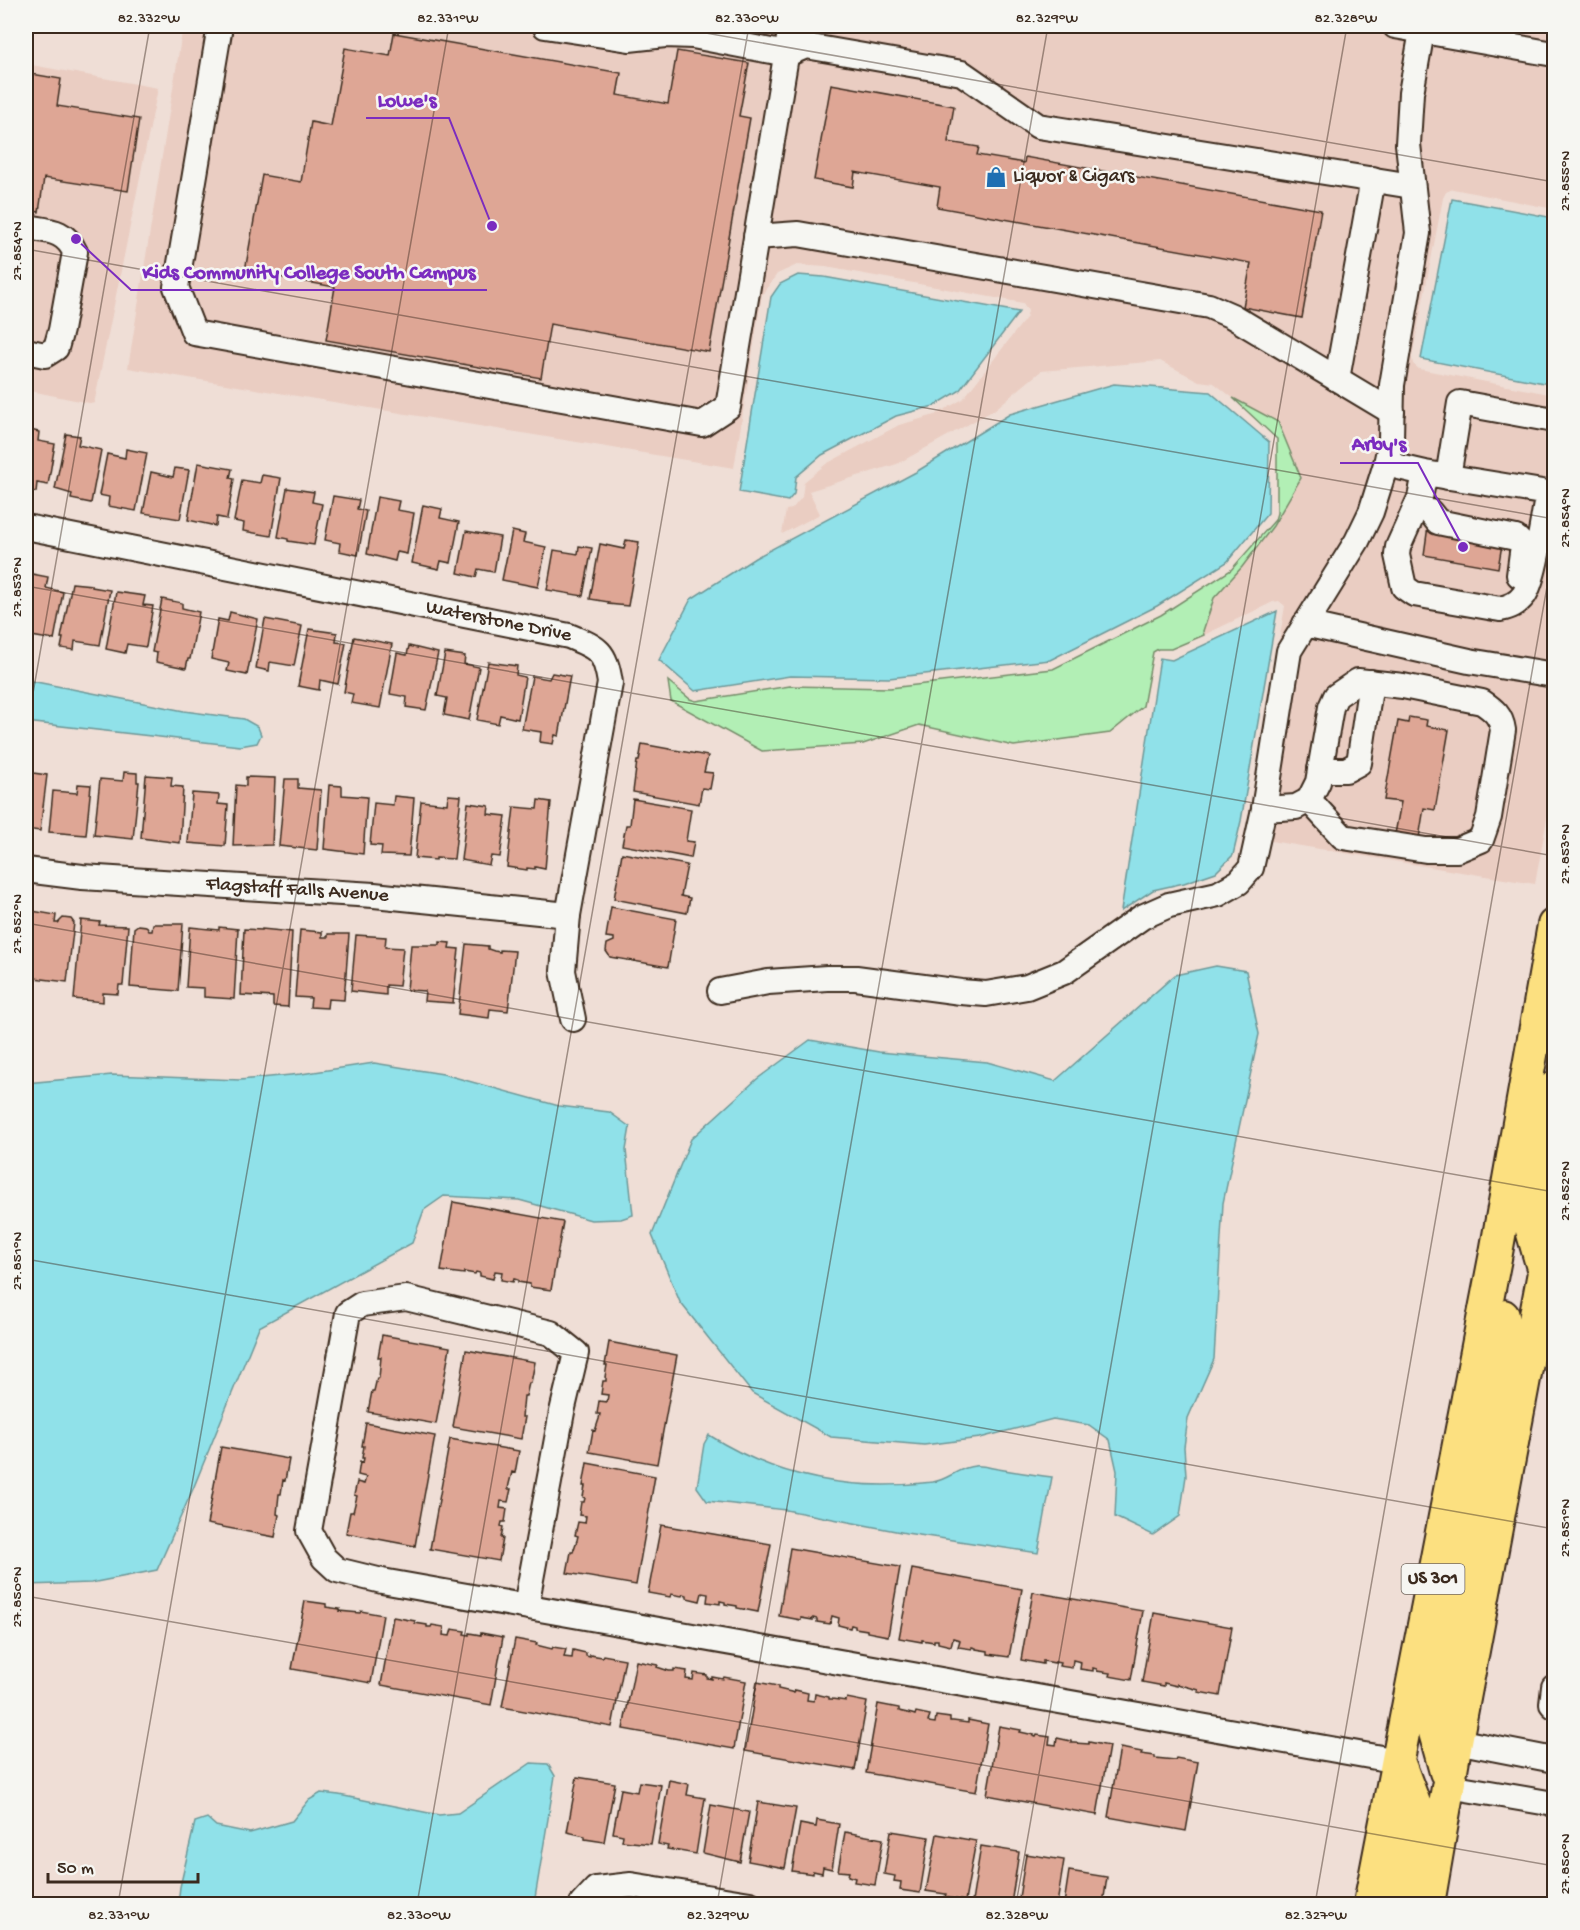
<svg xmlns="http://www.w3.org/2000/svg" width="1580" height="1930" font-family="'Gochi Hand',sans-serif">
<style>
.built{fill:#eacdc2}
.green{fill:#b2efb5;stroke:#768c6a;stroke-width:1.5}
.water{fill:#90e1e9;stroke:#6e9898;stroke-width:1.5}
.building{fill:#dea695;stroke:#3b2a1e;stroke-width:1.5}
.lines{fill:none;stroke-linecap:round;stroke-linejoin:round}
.minor-casing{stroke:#3b2a1e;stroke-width:28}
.major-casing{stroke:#3b2a1e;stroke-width:36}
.minor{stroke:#f6f6f2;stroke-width:24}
.major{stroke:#fce080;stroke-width:32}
.ticks{fill:none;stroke:#3b2a1e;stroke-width:1.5;stroke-opacity:0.45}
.labels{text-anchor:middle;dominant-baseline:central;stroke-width:5;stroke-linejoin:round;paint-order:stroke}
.shield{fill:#f6f6f2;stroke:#73675e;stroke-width:1.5}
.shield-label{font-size:18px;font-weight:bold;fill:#3b2a1e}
.poi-label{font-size:20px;fill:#3b2a1e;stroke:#f6f6f2;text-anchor:start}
.street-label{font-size:20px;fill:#3b2a1e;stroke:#f6f6f2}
.leader{fill:none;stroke:#7b2cbf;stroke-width:2}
.callout-dot{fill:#7b2cbf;stroke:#f6f6f2;stroke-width:2}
.callout-label{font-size:21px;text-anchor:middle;font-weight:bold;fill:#7b2cbf;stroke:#f6f6f2;stroke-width:5;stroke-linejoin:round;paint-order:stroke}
.neatline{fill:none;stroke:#3b2a1e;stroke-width:2}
.ticks-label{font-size:15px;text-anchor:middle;fill:#3b2a1e}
</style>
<rect width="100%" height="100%" fill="#efded6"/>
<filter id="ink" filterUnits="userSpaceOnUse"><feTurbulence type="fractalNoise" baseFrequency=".0167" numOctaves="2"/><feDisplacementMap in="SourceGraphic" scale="12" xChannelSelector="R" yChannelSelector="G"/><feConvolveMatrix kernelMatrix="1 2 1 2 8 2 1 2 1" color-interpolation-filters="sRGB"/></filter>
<g filter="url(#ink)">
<path class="built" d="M183,26H1554V209L1453,189L1446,192L1443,198L1412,357L1413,364L1419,369L1554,395V781L1535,884L1246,837L1285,606L1279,601L1273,602L1204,635L1203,631L1214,598L1242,567L1273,526L1301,478L1278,422L1233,398L1214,383L1199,381L1160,361L1041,371L994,410L897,464L809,491L820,514L782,534L786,510L792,509L802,497L804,482L826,464L899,425L935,415L963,399L1026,318L1028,311L1023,303L826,267L797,265L777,274L762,295L734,468L128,368Z
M26,64L158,88L94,404L26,390Z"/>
<path class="green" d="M1233,398L1278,422L1301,478L1273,526L1242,567L1214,598L1203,631L1204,635L1171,649H1158L1153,652L1143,706L1110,733L1014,746L919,725L863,744L762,751L671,701L668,681L690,699L696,701L790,686L890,688L1053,669L1161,615L1231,570L1275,520L1277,513V439Z"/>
<path class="water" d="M1452,199L1554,218V385L1421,359Z
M798,275L824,277L1019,312L959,391L934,406L896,416L822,455L796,477L794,494L788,501L739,492L771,297L780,284Z
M1114,384L1210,392L1269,442L1268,513L1227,562L1157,606L1050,660L889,678L790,676L695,691L659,660L691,599L755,558L916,472L1010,414Z
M1277,611L1241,821L1233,855L1216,872L1184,883L1153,890L1121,911L1160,658L1172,660Z
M26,680L184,711L244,719L258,727L261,735L257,743L240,746L26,722Z
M1216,966L1246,971L1259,1034L1223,1203L1214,1359L1188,1418L1184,1447L1186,1476L1180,1516L1153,1535L1115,1517L1117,1471L1110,1440L1089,1425L1053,1419L980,1438L924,1445L831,1437L752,1393L680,1302L652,1235L691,1139L757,1079L810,1040L879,1052L987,1062L1055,1081L1175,975Z
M374,1063L443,1074L559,1106L609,1112L630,1127L626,1150L633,1215L621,1219L591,1220L519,1200L444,1196L424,1210L412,1243L259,1327L193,1489L157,1570L91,1583L26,1585V1083L112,1075L240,1080L301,1074Z
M709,1435C778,1479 852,1492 933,1482C948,1480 959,1467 975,1466C982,1465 991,1468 998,1469C1016,1472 1034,1475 1052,1477L1038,1553L906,1533L786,1510L707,1501L697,1487L704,1444Z
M531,1763L548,1764L555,1776L534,1904H178L180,1887L195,1822L207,1818L216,1826L250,1833L292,1821L309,1800L321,1793L339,1795L439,1815L458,1813Z"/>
<path class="building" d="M394,33L621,73L617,95L668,104L677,51L749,63L739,116L750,118L709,352L550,324L541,378L326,340L335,287L245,271L262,175L301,182L311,122L331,126L345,48L390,56Z
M26,73L61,79L57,106L139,119L128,191L44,178L39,212L26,210Z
M831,84L954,106L948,142L979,147L977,155L1024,163L1025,157L1321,210L1302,318L1243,307L1251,263L937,207L940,187L855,172L853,187L814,180Z
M26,429L39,432L38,441L55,444L48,485L37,483L36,492L26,490Z
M66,434L80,436L78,445L101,450L91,503L71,499L72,494L55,489Z
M126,449L147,453L136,511L108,506L109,497L99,495L107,454L125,458Z
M198,463L232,469L230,478L234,479L227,519L217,517L216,526L188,520Z
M175,468L189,470L180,519L143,513L151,472L173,477Z
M262,475L281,478L271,536L243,531L244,523L234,521L242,480L260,483Z
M287,488L314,492L312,502L322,504L314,545L288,541V539L278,537Z
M333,496L359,500L357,509L366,511L358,555L339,551L340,543L325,540Z
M377,497L399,501L397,510L414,513L407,554L397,552L395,561L367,554Z
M423,505L442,509L440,518L459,522L451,563L441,561L439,569L412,563Z
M1428,526L1503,539L1498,568L1424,555Z
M466,531L500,537L494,572L478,569L476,577L458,573Z
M512,531L525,534L523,542L546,547L538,587L502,580Z
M626,540L639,542L628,606L608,604L609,602L590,599L600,544L624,549Z
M579,546L592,548L583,596L547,590L554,550L578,554Z
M27,573L48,577L46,588L63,592L54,640L26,635Z
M72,583L92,585V587L110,590L100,645L75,641L74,650L61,648L63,638H61Z
M116,592L145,596L143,605L153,606L146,647L127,644L125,653L106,649Z
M162,599L182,603V608L199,612L190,659H188L186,668L156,662L157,653L152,652Z
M230,612L258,619L247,675L227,671L229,663L211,659L218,619L228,621Z
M265,619L302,626L294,666L270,662L269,671L256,668Z
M309,629L337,633L336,642L346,643L338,684L320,680L319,690L298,686Z
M354,637L392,644L380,708L351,703L353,694L344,692Z
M409,646L438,653L426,710L406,707L407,697L390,694L397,653L407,655Z
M445,653L465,656L464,664L479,667L469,720L444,715L447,698L437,696Z
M488,662L517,666L516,675L525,677L518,719L500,715L498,724L477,720Z
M552,673L570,676L559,736L555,735L553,744L540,742L541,732L522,729L532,676L549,679Z
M1409,717L1427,720L1426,726L1449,730L1435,810L1424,808L1419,838L1395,834L1401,802L1384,800L1398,721L1408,723Z
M642,744L708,756L704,772L713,773L710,789L702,788L699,804L633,792L637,761H639Z
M26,772L47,775L40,831L26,829Z
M124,772L137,773V782H139L133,839L94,835L100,779L123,781Z
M146,775L172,777L171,786L183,787L180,843L141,838Z
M246,777L275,778L272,845L233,846L236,785L246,786Z
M285,779H298V788L321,790L317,850L279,846Z
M78,784L91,785L86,835L49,832L53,791L77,793Z
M329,785L342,786V795L367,797L363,854L324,849Z
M192,793L219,795L218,804L228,805L225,846L188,843Z
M448,795L461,796L454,859L436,858V860L415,858L421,801L447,804Z
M394,796L414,798L409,856L381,855L382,846L370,845L374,803L393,805Z
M633,799L691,809L686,841L694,842L691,858L622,845L626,825H630Z
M538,800L551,802L545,869L535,867V869L527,868V870L507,867L514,807L537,809Z
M468,803L489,806L488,814L506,816L500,857L491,856L489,865L461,860Z
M622,853L687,865L681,896L690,898L687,913L614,899Z
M611,907L676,919L668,967L610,957L606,951L607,944L614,941V938L606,937Z
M26,910L56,915L55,923H58L63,918L71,919L74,923L67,982L26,977Z
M81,920L100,922L99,925L128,926L123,985H119L118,994L103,993V1002L74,999Z
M153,924H183L178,991L130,987L134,928L138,925L146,926L149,931H152Z
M190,927L219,930V927L238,929L234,999L204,997V988L186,987Z
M244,929L262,930V929L292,932L288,1007L273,1006V997L241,995Z
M300,930L322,932V937H328V934H349L344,1000L328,999L327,1008L310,1007L311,998L295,997Z
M356,935L386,937L385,947L403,948L399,986L386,985V995L351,991Z
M440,942L450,943L449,948L459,949L453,1003L424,1001L425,991L407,990L411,945H440Z
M466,944L488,946V949L494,951L500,952V950L515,951L508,1011L490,1009L489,1018L458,1014Z
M453,1202L563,1222L551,1290L530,1287V1284L518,1282V1280L514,1279L513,1282L501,1280L502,1272L495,1271L493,1279L480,1276V1273L476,1272L475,1274L464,1272V1274L441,1271Z
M382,1335L450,1347L436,1424L368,1412L372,1391H374L377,1378H379L381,1357H378Z
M609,1342L677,1355L657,1464L589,1452L593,1430L595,1431L599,1419L600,1414H597L599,1401L607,1402L608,1395L601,1394L603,1381H606V1377H605L607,1365H605Z
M466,1350L535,1362L531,1383H529L526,1396H524L522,1417H525L521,1439L453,1427Z
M366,1423L435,1436L415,1546L346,1533L350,1512H353L357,1496L354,1495L357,1482L364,1484L366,1477L358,1475L360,1462L363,1463L364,1458H362L364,1446H362Z
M450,1439L519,1451L515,1473L512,1472L509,1484L508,1489H511L508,1502L501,1501L500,1508L507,1509L505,1522H502L501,1526L503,1527L501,1538H503L499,1561L430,1549Z
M221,1447L289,1459L285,1481L283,1480L281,1494H279L277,1514L279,1515L275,1537L207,1524Z
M587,1463L655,1476L636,1585L567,1573L571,1552H573L577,1540L578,1536L575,1535L578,1522L585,1523L586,1516L579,1515L581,1502H584L585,1498L583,1497L585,1486H583Z
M661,1525L771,1544L758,1612L737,1608V1606L725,1604V1602L720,1601V1604L707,1602L708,1594L702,1593L700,1601L687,1598V1595L683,1594L682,1596L671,1594L670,1597L648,1593Z
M790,1548L900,1567L888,1636L867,1632V1630L855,1628V1626L851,1625L850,1628L838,1625L839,1618L832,1616L830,1624L817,1622V1619L813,1618V1620L801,1618V1620L779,1616Z
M912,1569L1022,1589L1009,1657L988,1654V1651L976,1649V1648L972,1647V1649L958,1647L960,1640L953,1638L951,1646L938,1643V1640H934V1642L922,1640V1642L899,1638Z
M1033,1592L1143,1611L1131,1680L1109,1676L1110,1673L1097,1671V1669L1093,1668V1671L1080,1669L1081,1662L1073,1660L1072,1668L1059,1666L1060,1663L1055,1662V1663L1043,1661V1664L1021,1660Z
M305,1601L326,1604V1607L340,1609L339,1611L360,1613L361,1611L383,1615L371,1683L292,1669Z
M1154,1613L1232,1627L1220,1696L1198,1692L1199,1690L1177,1684V1686L1164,1683V1686L1142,1682Z
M393,1617L415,1621V1623L427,1625V1627H431L432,1625L444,1627L443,1635L450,1636L452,1629L465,1631L464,1634L469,1635V1633L481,1635V1633L503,1637L491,1705L381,1685Z
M515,1639L537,1643L536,1645L552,1649L553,1647L566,1649L564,1657L572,1658L573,1650L586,1653V1656L590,1657V1655L602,1657L603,1655L625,1659L612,1727L502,1707Z
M636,1661L658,1665L657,1667L669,1671H674V1669L687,1671L686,1679L693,1680L694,1673L707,1675V1678L712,1679V1677L723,1679L724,1677L746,1681L734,1749L623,1729Z
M757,1682L778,1686V1689L791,1692L794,1693L795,1690L808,1693L807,1700L814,1701L815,1694L829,1697V1699H832L846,1701L847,1698L867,1702L855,1770L745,1751Z
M878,1704L899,1708V1711L912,1714L915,1715L916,1712L930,1715L928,1722L935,1723L936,1716L950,1718V1721H953L968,1723V1720L988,1724L976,1792L866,1773Z
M999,1726L1021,1730L1020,1732L1034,1735L1033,1736L1036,1737L1037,1735L1050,1737L1049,1744L1056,1745L1057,1738L1071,1741V1743H1074L1089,1744V1742L1109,1746L1097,1815L987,1795Z
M1120,1748L1142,1752L1141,1754L1155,1756V1758L1175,1760L1176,1758L1198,1762L1186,1831L1108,1817Z
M577,1777L615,1783L604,1842L585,1839V1836L567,1832Z
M669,1780L689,1784L687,1795L705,1798L696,1854L667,1849L668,1846L658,1844Z
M639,1782L661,1785L651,1844L622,1841L623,1835L613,1833L621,1789L637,1792Z
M758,1802L796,1808L785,1868L748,1861Z
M711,1805L749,1812L740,1862L703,1853Z
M817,1820L839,1824L832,1869L823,1867L822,1873L813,1871V1874L792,1871L800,1824L816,1827Z
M891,1831L929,1837L920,1893L900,1890L901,1882L894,1881L895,1876L884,1874Z
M845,1832L883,1839L875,1885L854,1882L855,1878L848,1876L849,1872L838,1871Z
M937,1834L976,1841L965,1901L945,1897L946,1894L926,1891Z
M981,1846L1019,1852L1011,1904L1001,1902V1904H987L972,1902Z
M1026,1854L1064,1860L1057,1904L1046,1902L1045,1904H1018Z
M1069,1871L1107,1877L1103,1904H1064Z"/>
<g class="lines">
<defs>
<g id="minor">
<path d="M220,26L176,287L194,333L702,424L728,407L791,26"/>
<path d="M545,26L629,39L665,35L693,36L787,54L806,46L962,73L1038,126L1412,186"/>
<path d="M1395,26L1554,54"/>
<path d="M26,227C47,231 65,229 75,252L61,330L56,348L45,355L26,351"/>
<path d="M756,237L798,234L1209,306L1232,316L1392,412"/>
<path d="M1337,379L1373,179"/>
<path d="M1386,464L1425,473L1548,493C1543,516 1536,577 1524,595C1517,604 1510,607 1500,609L1414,594L1404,587L1397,555L1398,547L1420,498L1425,473"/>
<path d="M1448,477L1460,403L1554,420"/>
<path d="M1430,512L1438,522L1516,538L1523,545L1519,575"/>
<path id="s1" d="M26,527L569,636C598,648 605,650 610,683L568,915L563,971L573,1019"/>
<path d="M1305,624L1469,661L1554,675"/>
<path d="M1320,770H1346L1359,763L1371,682"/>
<path d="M1264,809L1296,807L1309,800L1318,782L1331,707L1336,696L1358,681L1403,686L1482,702C1494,710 1501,716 1503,730L1489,817L1481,840L1457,850H1426L1343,837L1309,800"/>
<path id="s2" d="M26,870L82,877L374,895L568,915"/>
<path d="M720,991L768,982L827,978H856L961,992L986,994L1027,987L1064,972L1142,917L1169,905L1218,894L1239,882L1251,868L1264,809L1289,651L1357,541L1371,512L1386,464L1391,440L1392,385L1418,233L1408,144L1411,93L1422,31"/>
<path d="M526,1606L562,1412L576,1353L551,1333L406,1298L362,1304L348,1313L309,1531L324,1558L337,1570L382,1581L1398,1761"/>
<path d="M1554,1687L1552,1704L1554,1706"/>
<path d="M1456,1741L1554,1760"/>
<path d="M1449,1786L1554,1804"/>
<path d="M582,1904L596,1889L631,1885L750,1904"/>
</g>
<path id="major" d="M1543,1268L1530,1223L1554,1088
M1446,1772L1433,1725L1504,1327L1503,1316
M1370,1904L1496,1253L1554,925
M1397,1904L1415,1806L1398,1761
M1428,1904L1456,1741L1554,1219"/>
</defs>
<use href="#minor" class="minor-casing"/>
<use href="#major" class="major-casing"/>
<use href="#minor" class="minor"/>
<use href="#major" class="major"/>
</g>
</g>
<path class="ticks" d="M666,26L1554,182M26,249L1554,519M26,586L1554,856M26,733L150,26M26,923L1554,1192M26,1259L1554,1529M26,1596L1554,1866M118,1904L449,26M417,1904L749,26M717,1904L1048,26M1016,1904L1347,26M1315,1904L1554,547"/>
<defs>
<symbol id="shop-bare" viewBox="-9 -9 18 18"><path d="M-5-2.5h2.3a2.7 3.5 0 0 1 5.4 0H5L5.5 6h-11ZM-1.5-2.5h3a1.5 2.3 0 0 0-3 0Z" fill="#1f6fb2" stroke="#f6f6f2" stroke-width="2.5" paint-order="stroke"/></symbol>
</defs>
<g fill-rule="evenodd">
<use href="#shop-bare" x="981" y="162" width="30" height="30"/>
</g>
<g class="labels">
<rect class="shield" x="1401.5" y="1564" width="63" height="30" rx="4.5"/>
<g class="shield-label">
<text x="1433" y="1579">US 301</text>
</g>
<g class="poi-label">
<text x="1013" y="177">Liquor &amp; Cigars</text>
</g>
<g class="street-label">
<text stroke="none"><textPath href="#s1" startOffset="482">Waterstone Drive</textPath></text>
<text stroke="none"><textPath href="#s2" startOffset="272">Flagstaff Falls Avenue</textPath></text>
</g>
</g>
<path class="leader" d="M492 226L449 118H366M76 239L131 290H487M1463 547L1418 463H1340"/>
<g class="callout-dot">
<circle cx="492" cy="226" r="6"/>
<circle cx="76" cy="239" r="6"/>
<circle cx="1463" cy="547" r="6"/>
</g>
<g class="callout-label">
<text x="407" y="106">Lowe's</text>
<text x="309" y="278">Kids Community College South Campus</text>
<text x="1379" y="450">Arby's</text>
</g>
<rect width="1580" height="1930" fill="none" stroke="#f6f6f2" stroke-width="66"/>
<path d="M48 1873v9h150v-9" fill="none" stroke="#3b2a1e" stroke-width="3"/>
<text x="57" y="1873" font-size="18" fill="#3b2a1e" stroke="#f6f6f2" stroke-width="4.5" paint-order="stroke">50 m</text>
<rect x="33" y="33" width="1514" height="1864" class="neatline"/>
<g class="ticks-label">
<text x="149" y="22">82.332°W</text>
<text x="448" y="22">82.331°W</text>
<text x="747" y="22">82.330°W</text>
<text x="1047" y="22">82.329°W</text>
<text x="1346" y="22">82.328°W</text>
<text transform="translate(1564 181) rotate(-90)" y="5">27.855°N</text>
<text transform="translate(16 251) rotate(-90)" y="5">27.854°N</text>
<text transform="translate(1564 518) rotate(-90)" y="5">27.854°N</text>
<text transform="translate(16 587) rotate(-90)" y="5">27.853°N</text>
<text transform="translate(1564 854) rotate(-90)" y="5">27.853°N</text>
<text transform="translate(16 924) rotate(-90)" y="5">27.852°N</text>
<text transform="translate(1564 1191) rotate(-90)" y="5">27.852°N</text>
<text transform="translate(16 1261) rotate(-90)" y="5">27.851°N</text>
<text transform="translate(1564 1528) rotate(-90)" y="5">27.851°N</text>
<text transform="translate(16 1597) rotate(-90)" y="5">27.850°N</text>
<text transform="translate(1564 1864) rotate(-90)" y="5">27.850°N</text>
<text x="119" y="1919">82.331°W</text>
<text x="419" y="1919">82.330°W</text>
<text x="718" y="1919">82.329°W</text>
<text x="1017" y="1919">82.328°W</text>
<text x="1316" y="1919">82.327°W</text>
</g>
</svg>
